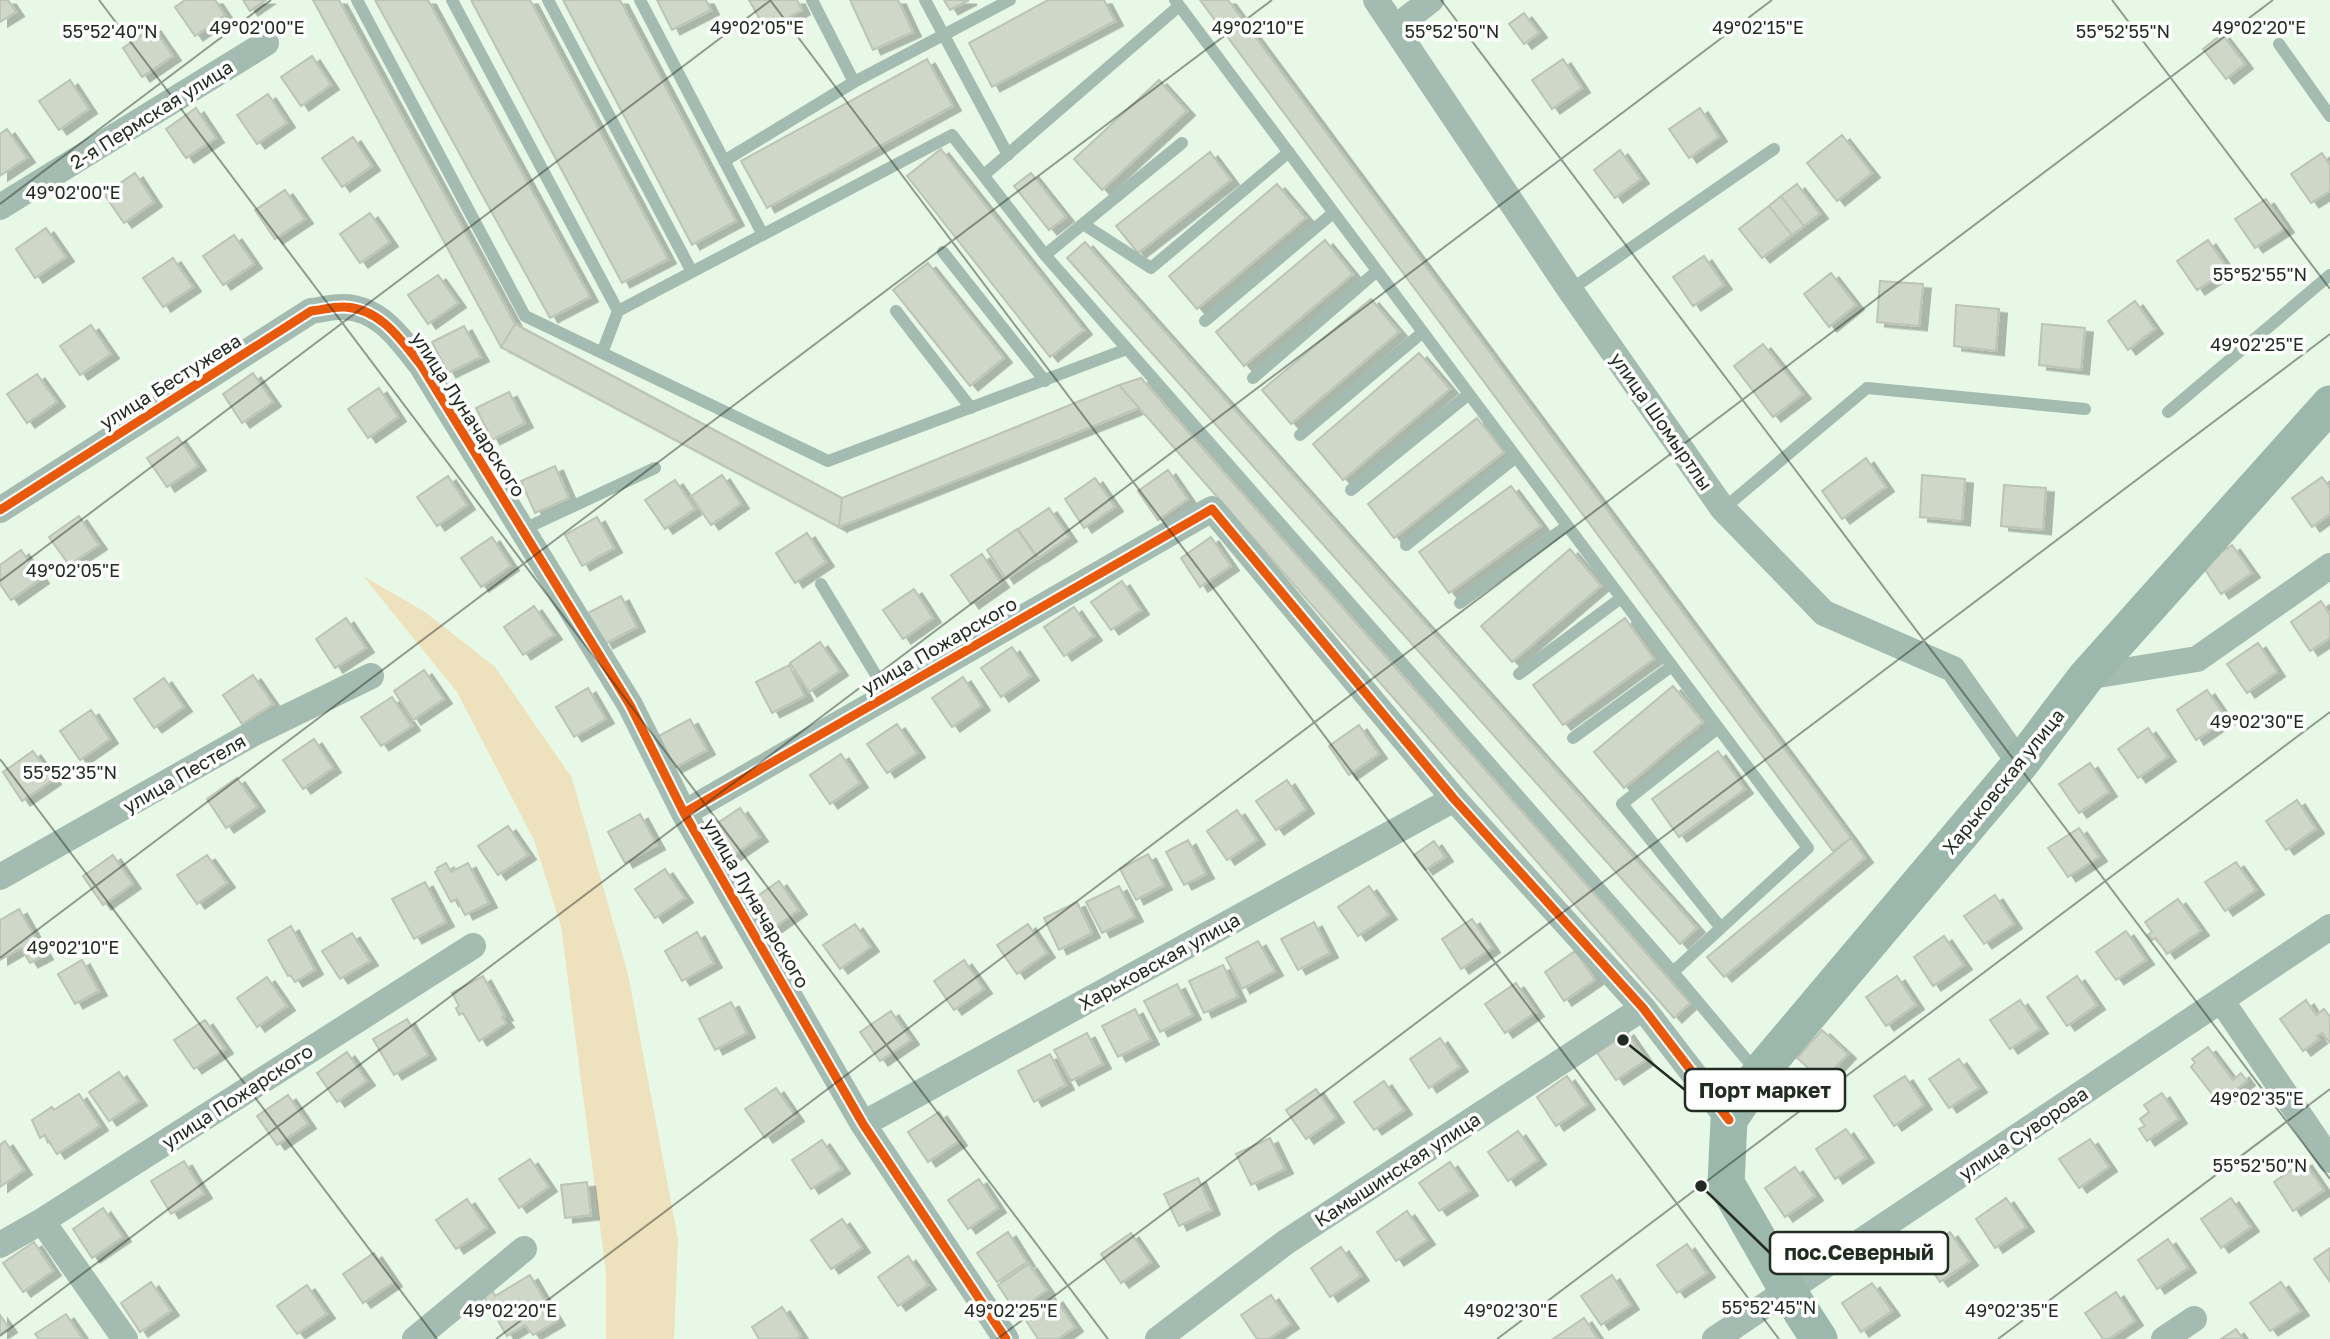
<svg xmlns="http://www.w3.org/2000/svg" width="2330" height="1339" font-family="'Golos Text',sans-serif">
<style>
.green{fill:#eee1be}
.building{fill:#cfd7c8;stroke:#bcc4b5;stroke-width:2;filter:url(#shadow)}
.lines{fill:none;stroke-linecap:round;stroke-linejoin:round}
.lane{stroke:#a4bbb1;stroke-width:12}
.street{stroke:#a4bbb1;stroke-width:26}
.secondary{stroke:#9cb7ac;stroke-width:37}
.cycleway-casing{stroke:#fff;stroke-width:13}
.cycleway{stroke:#e8590c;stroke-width:9}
.ticks{fill:none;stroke:#222c22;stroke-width:2;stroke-opacity:0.45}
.labels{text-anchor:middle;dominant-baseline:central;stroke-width:7;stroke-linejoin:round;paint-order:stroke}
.street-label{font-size:19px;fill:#222c22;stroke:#fff}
.ticks-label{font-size:18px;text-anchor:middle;fill:#222c22;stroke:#fff;stroke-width:7;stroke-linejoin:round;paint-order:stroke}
.leader{fill:none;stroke:#222c22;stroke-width:2.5}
.callout-dot{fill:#222c22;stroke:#fff;stroke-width:2.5}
.callout{fill:#fff;stroke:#222c22;stroke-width:2.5}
.callout-label{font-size:21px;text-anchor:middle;font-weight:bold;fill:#222c22}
</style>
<defs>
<filter id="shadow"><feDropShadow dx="8" dy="4.5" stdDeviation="0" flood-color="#0004"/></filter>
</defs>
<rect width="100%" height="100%" fill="#e8f8e7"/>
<path class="green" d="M363,576L425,612L495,667L572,778L628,974L678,1239L674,1339H606V1272L561,926L534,840L457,692Z"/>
<path class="building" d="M0,0H8L16,12L0,22Z
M185,0H215L225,15L195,36L175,7Z
M243,0H266L250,11Z
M313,0H339L515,324L501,347Z
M375,0H428L590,297L550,318Z
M471,0H530L668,259L622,283Z
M563,0H620L736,221L692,245Z
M657,0H706L711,10L672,30Z
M749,0H797L802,10L766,30Z
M850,0H898L913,32L873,50Z
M944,0H969L950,10Z
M1048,0H1104L1115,21L992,87L969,43Z
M1200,0H1228L1851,838L1833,851Z
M1524,13L1539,33L1524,44L1509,24Z
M153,27L173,56L142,77L123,48Z
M2222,34L2245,64L2226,79L2203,49Z
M312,56L331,85L301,106L281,77Z
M927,59L953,106L767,208L741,161Z
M1563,59L1582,88L1552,109L1532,80Z
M70,80L89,109L59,130L39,101Z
M1159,80L1187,111L1102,190L1074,159Z
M268,94L287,123L257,144L237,115Z
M196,108L216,138L186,158L166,129Z
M1700,108L1719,137L1689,158L1669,129Z
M7,129L27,158L0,176V134Z
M1842,135L1872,173L1837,201L1807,163Z
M353,137L372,166L342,187L322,158Z
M941,149L1084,330L1050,357L907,176Z
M1620,150L1641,179L1615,198L1594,170Z
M1210,152L1231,180L1138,253L1116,226Z
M2322,153L2330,165V191L2311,203L2291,174Z
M135,173L154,202L124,223L104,194Z
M1031,173L1066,217L1049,230L1014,186Z
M1277,184L1306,218L1197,309L1169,276Z
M1797,184L1820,214L1804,226L1781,196Z
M285,190L305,219L275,239L255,210Z
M1781,196L1804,226L1792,235L1769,206Z
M2266,199L2286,228L2255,248L2235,219Z
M1769,206L1792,235L1762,258L1739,229Z
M370,213L390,242L360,263L340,234Z
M46,228L66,257L35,278L16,249Z
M234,235L254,264L223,285L203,256Z
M1325,240L1353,274L1244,366L1216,332Z
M2208,240L2228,269L2197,290L2177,261Z
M1085,242L1697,928L1680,944L1067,258Z
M1704,256L1724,285L1693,306L1673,277Z
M173,258L193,287L163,307L143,278Z
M928,263L1004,358L970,386L893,290Z
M1831,273L1856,305L1829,327L1804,294Z
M438,275L458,303L428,324L408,295Z
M1880,281L1923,284L1919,326L1877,322Z
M1371,299L1399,332L1291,424L1262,390Z
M2135,301L2155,329L2128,350L2108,321Z
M1956,305L1999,309L1996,351L1954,346Z
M515,324L842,498L839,527L501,347Z
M2042,324L2085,328L2081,370L2039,365Z
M91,325L111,354L80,375L60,346Z
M464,326L481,357L448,373L432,342Z
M1763,344L1803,394L1773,417L1734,366Z
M1419,353L1450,389L1343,480L1313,444Z
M253,373L273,402L242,423L223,394Z
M37,374L57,402L27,423L7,394Z
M1141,378L1690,1003L1674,1018L1119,385Z
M1119,385L1139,408L839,527L842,498Z
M379,388L398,417L368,438L348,409Z
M509,392L525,423L492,440L476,408Z
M1477,418L1504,452L1394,538L1368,504Z
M178,437L198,466L167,487L147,458Z
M1866,458L1886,487L1842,519L1822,491Z
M555,466L569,498L535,513L521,481Z
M1168,470L1188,499L1158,520L1138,491Z
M722,475L741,504L711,525L691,496Z
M1922,475L1965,479L1962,521L1920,517Z
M448,476L467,505L437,526L417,497Z
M2322,477L2330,488V514L2312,527L2292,498Z
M1095,478L1115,507L1084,528L1065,499Z
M675,480L695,509L665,529L645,500Z
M2004,485L2046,488L2043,530L2001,526Z
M1511,486L1541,526L1449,593L1419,552Z
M1049,508L1069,537L1038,558L1018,529Z
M79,516L99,545L69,565L49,537Z
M597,517L614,548L582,566L565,535Z
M1017,529L1037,558L1006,579L987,550Z
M807,533L826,562L795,583L776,553Z
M492,537L511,566L481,587L461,558Z
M1211,537L1231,566L1200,587L1181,558Z
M2232,545L2252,573L2221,594L2202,565Z
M1570,549L1601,586L1512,662L1481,626Z
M21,550L41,579L11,600L0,584V565Z
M982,554L1001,583L971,604L951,575Z
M1122,581L1141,610L1111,630L1091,602Z
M914,589L933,618L903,639L883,610Z
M621,596L637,627L605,644L588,613Z
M2321,601L2330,615V638L2310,651L2291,622Z
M534,606L554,635L523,655L504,627Z
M1074,607L1094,636L1064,656L1044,627Z
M346,618L366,648L335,668L316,639Z
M1625,618L1654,659L1563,725L1533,685Z
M820,642L840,671L809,692L790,663Z
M2258,643L2277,672L2247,693L2227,664Z
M1012,647L1031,676L1001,697L981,668Z
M789,665L805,696L772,713L756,682Z
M424,670L444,699L413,720L394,691Z
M253,675L273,704L242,724L223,695Z
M963,677L982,706L952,727L932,698Z
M164,678L184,707L154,728L134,699Z
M1673,686L1703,722L1624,788L1594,752Z
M588,688L606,719L574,737L556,707Z
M2207,690L2227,719L2196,740L2177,710Z
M392,697L412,726L381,746L361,717Z
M91,710L110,739L80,760L60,731Z
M690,719L707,750L674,768L657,737Z
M897,724L917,753L887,773L867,744Z
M1359,725L1379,754L1349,775L1329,746Z
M2148,728L2168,757L2138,778L2118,749Z
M314,739L333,768L303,789L283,760Z
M33,751L53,780L22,801L3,772Z
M1718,751L1745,789L1679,837L1652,799Z
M841,754L860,783L830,804L810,775Z
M2090,763L2109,792L2079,813L2059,784Z
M237,778L257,807L226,828L207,799Z
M1287,780L1306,809L1276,830L1256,801Z
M2297,800L2316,829L2286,850L2266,821Z
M740,808L760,837L729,858L709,829Z
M1237,810L1257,840L1227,860L1207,831Z
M640,814L657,845L625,863L608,832Z
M508,826L528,855L498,875L478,846Z
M2079,828L2099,857L2068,877L2048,848Z
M1851,838L1865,858L1724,977L1707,957Z
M1188,840L1206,874L1184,885L1166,852Z
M1434,841L1445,857L1425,870L1414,855Z
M1148,854L1164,885L1136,900L1120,869Z
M113,855L133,884L103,905L83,876Z
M207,855L227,883L197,904L177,875Z
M2236,862L2256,890L2225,911L2205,882Z
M446,863L451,872L468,863L489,903L465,915L457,899L451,902L435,872L438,870L437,868Z
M665,869L685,898L655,918L635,889Z
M779,881L799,910L769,931L749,902Z
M425,882L446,922L414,939L392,899Z
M1119,886L1135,917L1102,933L1086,902Z
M1369,886L1389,915L1358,936L1338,907Z
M1995,895L2014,924L1984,944L1964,916Z
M2178,899L2201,931L2167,954L2156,938L2152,940L2148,935L2152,932L2145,922Z
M1077,902L1092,933L1059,950L1044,918Z
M19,909L45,955L30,963L21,948L0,960V920Z
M1472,919L1492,948L1461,969L1442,939Z
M1314,922L1330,953L1298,970L1281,939Z
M855,924L871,947L840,969L823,945Z
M1028,924L1047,953L1017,974L997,945Z
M291,926L315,970L295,982L290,975L288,976L268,940Z
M2126,931L2146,960L2116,980L2096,952Z
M697,932L714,963L682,981L665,951Z
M352,933L370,961L340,979L322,951Z
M1944,936L1964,965L1933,986L1914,957Z
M1258,941L1275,971L1242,989L1226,958Z
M1575,951L1595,980L1564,1001L1545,972Z
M82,960L99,991L75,1004L58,974Z
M964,960L984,989L954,1010L934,981Z
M1223,965L1238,997L1204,1013L1189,981Z
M483,976L505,1016L502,1017L506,1023L479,1041L463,1013L459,1015L456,1008L459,1006L452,993Z
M1897,976L1916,1005L1886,1026L1866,997Z
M2077,976L2097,1005L2067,1026L2047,997Z
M267,977L287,1006L257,1027L237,998Z
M1516,983L1536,1012L1505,1033L1485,1004Z
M1177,984L1193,1015L1160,1032L1144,1001Z
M2020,1000L2040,1029L2010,1049L1990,1020Z
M2306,1000L2316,1015L2324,1009L2330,1017V1043L2322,1033L2317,1036L2319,1039L2303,1051L2280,1019Z
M731,1002L747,1033L715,1050L699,1019Z
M1135,1009L1151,1040L1118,1057L1102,1026Z
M891,1011L911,1040L880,1061L860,1032Z
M407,1019L428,1055L394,1075L373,1039Z
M205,1020L225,1049L194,1069L174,1040Z
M1822,1030L1848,1054L1823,1081L1797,1058Z
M1626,1031L1646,1060L1616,1080L1596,1051Z
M1087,1033L1103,1064L1071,1081L1054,1050Z
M1440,1038L1460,1067L1429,1088L1410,1059Z
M2208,1047L2233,1080L2241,1073L2247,1081L2222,1100L2216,1091L2212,1094L2191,1067L2195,1063L2192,1059Z
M347,1052L367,1081L337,1102L317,1073Z
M1050,1054L1066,1085L1034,1102L1018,1071Z
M1959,1059L1979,1088L1949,1108L1929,1079Z
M119,1072L139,1101L109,1121L89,1092Z
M1567,1076L1587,1105L1556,1126L1537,1097Z
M1905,1076L1924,1105L1894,1126L1874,1096Z
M1384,1081L1404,1110L1374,1130L1354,1102Z
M776,1088L796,1117L765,1138L745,1109Z
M1316,1089L1336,1118L1306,1139L1286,1110Z
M2162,1093L2179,1119L2147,1141L2139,1129L2145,1126L2140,1119L2149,1112L2144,1105Z
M79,1094L100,1126L57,1154L45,1135L40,1138L32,1120L52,1107L54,1110Z
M288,1095L308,1124L277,1145L257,1116Z
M939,1112L959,1141L928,1162L908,1132Z
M1846,1129L1866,1158L1835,1179L1816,1149Z
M1518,1131L1538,1160L1508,1181L1488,1152Z
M1270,1138L1285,1169L1251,1185L1236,1154Z
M2090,1139L2109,1167L2079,1188L2059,1159Z
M822,1140L842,1169L811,1189L792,1160Z
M5,1141L24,1170L0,1187V1145Z
M530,1159L549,1187L519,1208L499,1179Z
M184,1161L204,1194L171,1214L151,1181Z
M2304,1161L2324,1190L2293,1211L2274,1182Z
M1450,1162L1470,1191L1439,1211L1419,1183Z
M1795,1167L1815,1196L1785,1217L1765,1188Z
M1198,1178L1212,1210L1179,1226L1164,1194Z
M979,1179L998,1208L968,1229L948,1200Z
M587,1182L591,1215L565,1218L561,1185Z
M2006,1198L2026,1227L1995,1248L1976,1219Z
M2231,1198L2251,1227L2221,1248L2201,1219Z
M467,1199L487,1228L456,1249L436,1220Z
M103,1208L123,1237L92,1258L73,1229Z
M1407,1211L1427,1240L1396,1261L1377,1232Z
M842,1219L862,1248L831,1269L811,1240Z
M1008,1232L1027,1262L997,1282L977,1253Z
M1950,1232L1970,1261L1940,1282L1920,1253Z
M1131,1233L1151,1262L1121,1283L1101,1254Z
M2168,1239L2188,1268L2157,1289L2138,1260Z
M34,1242L53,1271L23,1292L3,1263Z
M1687,1244L1707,1273L1677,1293L1657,1265Z
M1341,1247L1361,1276L1330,1297L1311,1268Z
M2330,1248V1282L2314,1259Z
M374,1253L394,1282L363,1303L343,1274Z
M908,1256L928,1285L898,1306L878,1277Z
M1029,1264L1047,1290L1016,1312L998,1285Z
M530,1275L557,1321L533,1335L525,1325L507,1336L483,1295L492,1290L495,1296Z
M1612,1275L1631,1305L1601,1325L1581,1296Z
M151,1282L171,1311L140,1332L121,1303Z
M2281,1282L2301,1311L2270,1331L2250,1303Z
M1872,1283L1892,1311L1861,1332L1842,1303Z
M307,1285L327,1314L297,1334L277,1306Z
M2116,1292L2135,1321L2109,1339H2103L2085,1313Z
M1271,1295L1291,1324L1269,1339H1257L1241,1315Z
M1055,1298L1075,1327L1058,1339H1038L1025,1319Z
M782,1307L801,1336L797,1339H759L752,1327Z
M66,1314L83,1339H39L35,1334Z
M0,1315L9,1328L0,1334Z
M1584,1318L1598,1339H1553Z
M2236,1329L2243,1339H2221Z"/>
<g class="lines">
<path class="lane" d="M357,0L525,316L828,461L1127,349
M452,0L618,311
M548,0L692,272
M640,0L763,235
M812,0L854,82
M925,0L1008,155
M1175,0L1808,848L1673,972
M2279,44L2330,116
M724,161L854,82L1010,0
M984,175L1179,6
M1083,224L1151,268L1289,152
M943,252L1045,381
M1045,255L1182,143
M1570,290L1774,149
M896,311L971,408
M1205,321L1333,213
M602,353L618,311L952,135L1045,255L1673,972L1757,1072
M1253,378L1377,271
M2168,412L2330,275
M1300,435L1423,332
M1351,490L1469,394
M1723,509L1867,388L2085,409
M522,530L655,468
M1406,545L1516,457
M821,584L888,695
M1460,603L1567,526
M1519,674L1621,598
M1718,728L1622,804L1721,928
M1573,738L1672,666"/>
<path class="street" d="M1376,0L1570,290L1723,509L1824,613L1953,669L2020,764
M1395,28L1431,0
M0,207L266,43
M0,510L311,311C322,310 334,306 345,307C381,309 401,340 421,365L630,705L684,813L863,1124L1006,1339
M2086,677L2197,659L2330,566
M684,813L1212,509L1454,799L1643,1008L1729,1120
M0,877L254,733L371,676
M2221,1000L2330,1160
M863,1124L1454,799
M42,1221L125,1339
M0,1245L42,1221L473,946
M415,1339L524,1249
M1158,1339L1286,1242L1643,1008
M1715,1339L2330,927
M2164,1339L2194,1319"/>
<path class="secondary" d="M1819,1339L1788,1291L1726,1183L1729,1120L1762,1070L2020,764L2086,677L2330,404"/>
<defs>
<path id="cycleway" d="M0,510L311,311C322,310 334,306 345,307C381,309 401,340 421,365L630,705L684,813L863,1124L1006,1339
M684,813L1212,509L1454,799L1643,1008L1729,1120"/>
</defs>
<use href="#cycleway" class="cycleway-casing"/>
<use href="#cycleway" class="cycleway"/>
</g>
<path class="ticks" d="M99,0L1108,1339M770,0L1779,1339M1441,0L2330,1179M2112,0L2330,289M0,204L271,0M0,581L771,0M0,759L437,1339M0,958L1272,0M0,1336L1772,0M496,1339L2273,0M997,1339L2330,334M1497,1339L2330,712M1998,1339L2330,1089"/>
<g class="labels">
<g class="street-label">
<text transform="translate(151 114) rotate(-32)">2-я Пермская улица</text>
<text transform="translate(170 381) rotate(-32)">улица Бестужева</text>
<text transform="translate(469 414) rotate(57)">улица Луначарского</text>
<text transform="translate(1662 421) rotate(55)">улица Шомыртлы</text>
<text transform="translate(939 645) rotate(-30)">улица Пожарского</text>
<text transform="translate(184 773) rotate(-30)">улица Пестеля</text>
<text transform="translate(2003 781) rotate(-51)">Харьковская улица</text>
<text transform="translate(757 903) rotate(60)">улица Луначарского</text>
<text transform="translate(1159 961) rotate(-29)">Харьковская улица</text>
<text transform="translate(237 1096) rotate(-33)">улица Пожарского</text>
<text transform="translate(2023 1133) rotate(-34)">улица Суворова</text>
<text transform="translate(1397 1169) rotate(-33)">Камышинская улица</text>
</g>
</g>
<g class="ticks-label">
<text x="257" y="34">49°02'00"E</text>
<text x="757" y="34">49°02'05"E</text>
<text x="1258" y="34">49°02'10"E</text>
<text x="2259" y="34">49°02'20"E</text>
<text x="1758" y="34">49°02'15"E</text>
<text x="110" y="38">55°52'40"N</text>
<text x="1452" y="38">55°52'50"N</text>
<text x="2123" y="38">55°52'55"N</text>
<text x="73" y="199">49°02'00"E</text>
<text x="2260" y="281">55°52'55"N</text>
<text x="2257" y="351">49°02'25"E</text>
<text x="73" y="577">49°02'05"E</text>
<text x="2257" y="728">49°02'30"E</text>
<text x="70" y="779">55°52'35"N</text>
<text x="73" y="954">49°02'10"E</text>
<text x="2257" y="1105">49°02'35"E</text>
<text x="2260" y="1172">55°52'50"N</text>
<text x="1769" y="1314">55°52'45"N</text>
<text x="510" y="1317">49°02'20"E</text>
<text x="1011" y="1317">49°02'25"E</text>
<text x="1511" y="1317">49°02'30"E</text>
<text x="2012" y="1317">49°02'35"E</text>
</g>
<path class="leader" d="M1623 1040L1685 1090M1701 1186L1770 1253"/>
<g class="callout-dot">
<circle cx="1623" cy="1040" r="7"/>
<circle cx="1701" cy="1186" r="7"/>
</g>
<g class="callout">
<rect x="1685" y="1069" width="160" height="42" rx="7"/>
<rect x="1770" y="1232" width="178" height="42" rx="7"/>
</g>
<g class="callout-label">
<text x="1765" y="1098">Порт маркет</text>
<text x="1859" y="1260">пос.Северный</text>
</g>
</svg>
